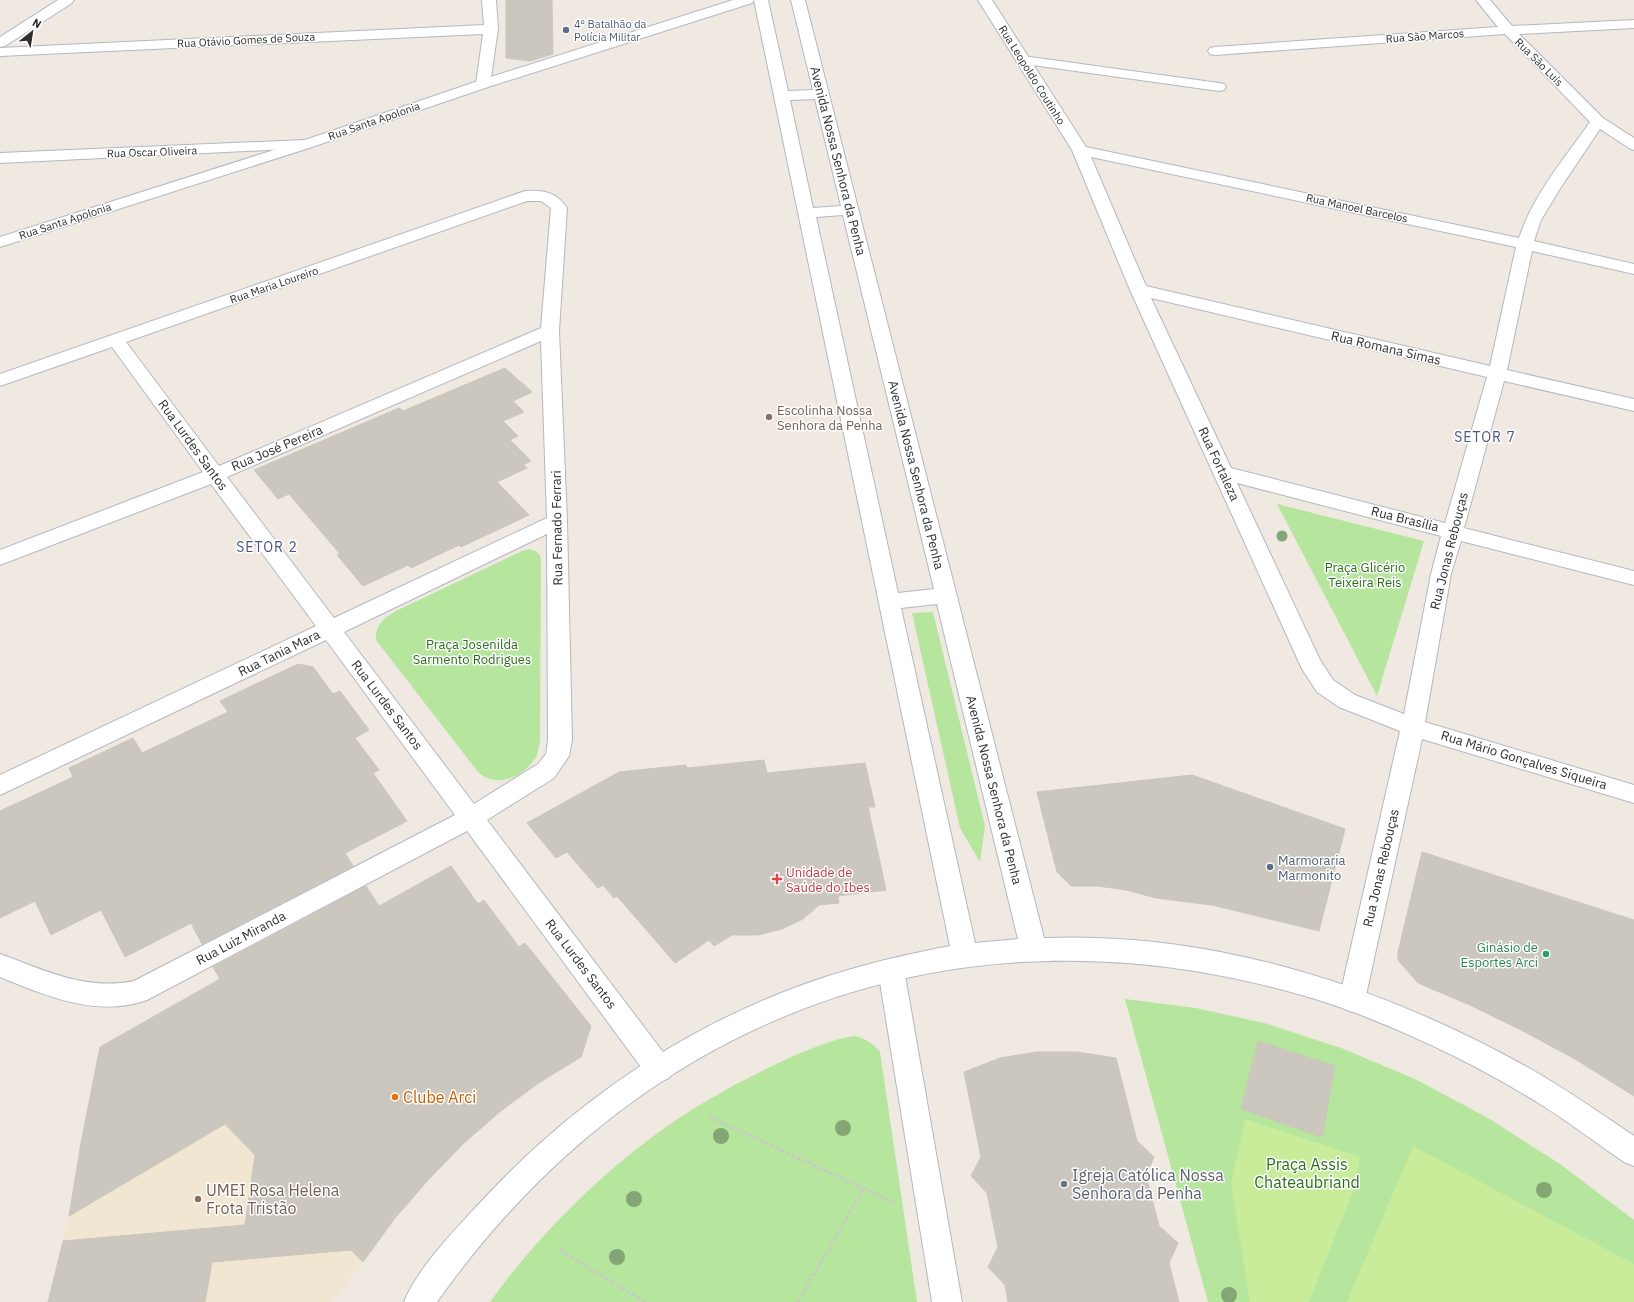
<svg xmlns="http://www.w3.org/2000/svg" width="1634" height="1302" font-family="'IBM Plex Sans',sans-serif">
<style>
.education{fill:#f0e6d1}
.green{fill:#b6e59e}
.pitch{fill:#c9ec9a}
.building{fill:#cbc7bf;stroke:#cbc5ba}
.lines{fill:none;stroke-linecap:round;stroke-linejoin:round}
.service-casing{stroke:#b4b7c1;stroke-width:2}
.minor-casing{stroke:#b4b7c1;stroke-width:2}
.tertiary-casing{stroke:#b4b7c1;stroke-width:2}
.path{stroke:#c9c9c9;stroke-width:3;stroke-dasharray:3.5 2.5;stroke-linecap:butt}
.service{fill:#fff;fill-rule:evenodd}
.minor{fill:#fff;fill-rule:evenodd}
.tertiary{fill:#fff;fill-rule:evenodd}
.tree{fill:#84a574}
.service-dot{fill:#5c6f8a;stroke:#fff;stroke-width:1.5}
.education-dot{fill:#8d6e63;stroke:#fff;stroke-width:1.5}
.health-dot{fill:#e0444e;stroke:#fff;stroke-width:1.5}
.leisure-dot{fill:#2e9e5b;stroke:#fff;stroke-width:1.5}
.food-dot{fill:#e8710a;stroke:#fff;stroke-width:1.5}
.worship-dot{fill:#6b7280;stroke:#fff;stroke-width:1.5}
.labels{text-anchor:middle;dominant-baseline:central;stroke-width:3;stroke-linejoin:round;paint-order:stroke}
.far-service-label{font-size:11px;fill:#4e5e75;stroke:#fff;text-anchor:start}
.far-street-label{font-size:11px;fill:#2e2e2e;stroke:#fff}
.street-label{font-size:13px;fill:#2e2e2e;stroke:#fff}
.education-label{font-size:13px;fill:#785e54;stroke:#fff;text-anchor:start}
.park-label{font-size:13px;fill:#2c6e1b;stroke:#fff}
.service-label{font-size:13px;fill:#4e5e75;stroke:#fff;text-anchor:start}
.health-label{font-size:13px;fill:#be3a42;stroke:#fff;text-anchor:start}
.leisure-label{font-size:13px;fill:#27864d;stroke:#fff;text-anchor:end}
.neighbourhood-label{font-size:14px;letter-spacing:1px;fill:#4d5680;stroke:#fff}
.near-food-label{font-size:16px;fill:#c56008;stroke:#fff;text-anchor:start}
.near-park-label{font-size:16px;fill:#2c6e1b;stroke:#fff}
.near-worship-label{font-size:16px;fill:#5b616d;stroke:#fff;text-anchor:start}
.near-education-label{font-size:16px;fill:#785e54;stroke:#fff;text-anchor:start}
</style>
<rect width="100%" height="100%" fill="#efe9e1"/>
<path class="education" d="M225,1124L363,1262L332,1302H48L69,1216Z"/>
<path class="green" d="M1277,504L1424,541L1377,696Z
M529,549C536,551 540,552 541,560L540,742C539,746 538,751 537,755C526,776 497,790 478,772L376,640C375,625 384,618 396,611L522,551Z
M933,612L985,826L980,862L960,828L912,613Z
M1125,999L1196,1008L1268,1024L1341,1048L1415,1079L1488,1118L1560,1164L1634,1220V1302H1208Z
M855,1036C866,1039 873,1043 880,1052L917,1302H490C549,1220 635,1139 724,1091C737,1083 751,1077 764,1070C788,1058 829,1039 855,1036Z"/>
<path class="pitch" d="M1245,1119L1360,1157L1353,1192L1309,1302H1250L1231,1184Z
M1413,1146L1634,1264V1302H1347Z"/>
<path class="building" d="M506,0H552L553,54L530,61L506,58Z
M505,368L532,392L513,401L524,412L503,421L518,436L510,440L531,461L523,465L527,468L497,482L529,515L461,547L459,545L411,568L408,565L363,586L337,555L340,554L289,494L278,499L254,470L399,408L403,411Z
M298,664L313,667L333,694L340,691L369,730L355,738L379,770L373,773L407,821L345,853L353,866L202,944L191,923L125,957L101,910L51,935L35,901L0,918V811L73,777L69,768L133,738L142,753L228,712L220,701Z
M764,760L767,773L865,763L875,807H868L886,890L838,896L839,903L819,905L803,919L782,929L758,935H732L714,946L709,940L675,963L617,896L614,898L603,885L598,888L567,852L556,858L527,823L619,772L686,765L687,768Z
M1192,775L1345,829L1319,931L1212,905L1156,898L1126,890L1098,886H1071L1057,872L1037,792Z
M1422,852L1634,920V1096L1575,1059L1523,1031L1470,1005L1418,983L1398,960V952Z
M451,866L478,904L484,900L519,947L525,943L591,1026L581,1057L540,1082L502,1110L464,1143L429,1179L395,1218L363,1262L351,1250L212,1262L205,1302H48L63,1241L245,1225L255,1155L225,1124L69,1216L81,1143L100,1047L220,979L213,967L366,886L379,906Z
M1258,1041L1335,1066L1322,1137L1241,1109Z
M1037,1052H1077L1116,1058L1137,1141L1154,1157L1146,1176L1159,1226L1178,1243L1169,1263L1179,1302H1008L1005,1285L988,1267L998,1247L987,1193L971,1176L981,1157L964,1072L1000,1058Z"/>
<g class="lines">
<defs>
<path id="service" d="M1023,56L1219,83L1224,84L1226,87L1224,90L1219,91L1018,63L1016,60L1018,57Z"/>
<path id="minor" d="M58,0H74L72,3L5,46L0,47V37Z
M482,0H496L498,29L490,84L488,87L483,88L478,87L476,84L483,34L0,56V48L484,25Z
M978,0H992L1086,147L1519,238C1533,195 1565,158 1590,122L1505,34L1215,55L1210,54L1208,51L1210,48L1215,47L1498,27L1476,0H1490L1512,26L1634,20V28L1519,34L1603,118L1634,138V150L1629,148L1600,129L1561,187L1541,220L1534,241L1634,264V274L1532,251L1507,370L1634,399V411L1504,381L1464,528L1634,571V585L1461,541L1451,574L1425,722L1634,785V803L1422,739L1365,1000L1361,1008L1352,1012L1343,1008L1339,1000L1400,731L1339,707L1317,692L1302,669L1130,290L1072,150ZM1091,157L1516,247L1490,366L1146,286ZM1151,298L1487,377L1445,523L1231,468ZM1237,483L1441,536L1431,574L1404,714L1355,695L1333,680L1320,660Z
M304,140L309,142L312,145L309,148L0,163V153Z
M525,191C544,190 556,192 567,208L559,331L567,521L572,740L569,756L554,778L487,820L669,1060L673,1069L669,1078L659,1082L649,1078L467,831L147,1000C98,1018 46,996 0,977V954C45,970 84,991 134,981L455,815L326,640L0,795V775L316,626L211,484L0,565V550L203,472L112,347L0,386V374ZM527,201H541L551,208L541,328L219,466L126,342ZM541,341L547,518L334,618L227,477ZM547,534L548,740L546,754L538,764L474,804L344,632Z
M891,959L900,962L904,970L962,1302H932L878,970L882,962Z"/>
<path id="tertiary" d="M733,0H754L752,3L488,87L309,148L0,247V237L299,142L478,81Z
M754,0H768L788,91L813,90L791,0H805L1044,938C1218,931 1392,989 1541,1075C1573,1094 1603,1115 1634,1136V1166L1624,1162C1596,1143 1569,1122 1540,1104C1487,1071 1429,1042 1371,1019C1315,996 1254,981 1195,971C888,922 615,1050 437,1302H404C417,1269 453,1232 477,1206C579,1094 709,1009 855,968C886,959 918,952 950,946ZM815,99L841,206L813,208L790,100ZM843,215L934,589L898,593L816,217ZM937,604L1018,939L975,943L901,608Z"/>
</defs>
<use href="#service" class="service-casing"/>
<use href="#minor" class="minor-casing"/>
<use href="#tertiary" class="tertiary-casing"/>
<path class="path" d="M710,1117L893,1202
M560,1250L645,1302
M798,1302L864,1188"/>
<use href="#service" class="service"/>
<use href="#minor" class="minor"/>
<use href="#tertiary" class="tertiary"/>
</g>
<g class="tree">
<circle cx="1282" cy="536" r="5.5"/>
<circle cx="843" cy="1128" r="8"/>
<circle cx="721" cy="1136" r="8"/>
<circle cx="1544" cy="1190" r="8"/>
<circle cx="634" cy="1199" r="8"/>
<circle cx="617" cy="1257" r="8"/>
<circle cx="1229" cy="1295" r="8"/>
</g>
<g class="service-dot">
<circle cx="566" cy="30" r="4"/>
<circle cx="1270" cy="867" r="4"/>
</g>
<g class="education-dot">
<circle cx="769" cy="417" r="4"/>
<circle cx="198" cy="1199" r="4"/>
</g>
<path class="health-dot" d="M775 873h4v4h4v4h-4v4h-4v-4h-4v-4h4z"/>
<circle class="leisure-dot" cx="1546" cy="954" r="4"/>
<circle class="food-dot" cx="395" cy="1097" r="4"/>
<circle class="worship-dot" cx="1064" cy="1184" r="4"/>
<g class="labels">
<g class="far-service-label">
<text x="574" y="24">4º Batalhão da<tspan x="574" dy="13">Polícia Militar</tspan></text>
</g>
<g class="far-street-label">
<text transform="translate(1425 36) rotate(-4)">Rua São Marcos</text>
<text transform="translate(246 40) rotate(-3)">Rua Otávio Gomes de Souza</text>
<text transform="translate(1539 62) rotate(45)">Rua São Luís</text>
<text transform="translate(1032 75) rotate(58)">Rua Leopoldo Coutinho</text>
<text transform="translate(374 121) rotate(-19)">Rua Santa Apolonia</text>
<text transform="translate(152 152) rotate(-2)">Rua Oscar Oliveira</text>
<text transform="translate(1357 208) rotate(12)">Rua Manoel Barcelos</text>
<text transform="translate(65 221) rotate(-18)">Rua Santa Apolonia</text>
<text transform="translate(274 285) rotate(-19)">Rua Maria Loureiro</text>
</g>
<g class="street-label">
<text transform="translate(838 161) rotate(76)">Avenida Nossa Senhora da Penha</text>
<text transform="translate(1386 348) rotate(13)">Rua Romana Simas</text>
<text transform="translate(193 445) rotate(54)">Rua Lurdes Santos</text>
<text transform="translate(277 448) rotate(-23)">Rua José Pereira</text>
<text transform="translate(1219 464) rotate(65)">Rua Fortaleza</text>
<text transform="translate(916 475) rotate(76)">Avenida Nossa Senhora da Penha</text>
<text transform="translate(1405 519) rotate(14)">Rua Brasília</text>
<text transform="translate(557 528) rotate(-91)">Rua Fernado Ferrari</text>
<text transform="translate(1449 551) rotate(-76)">Rua Jonas Rebouças</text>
<text transform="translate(279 653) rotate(-26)">Rua Tania Mara</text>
<text transform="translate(387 705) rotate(53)">Rua Lurdes Santos</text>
<text transform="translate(1524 760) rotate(17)">Rua Mário Gonçalves Siqueira</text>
<text transform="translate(994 790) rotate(76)">Avenida Nossa Senhora da Penha</text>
<text transform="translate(1381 868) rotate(-77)">Rua Jonas Rebouças</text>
<text transform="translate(241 938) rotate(-28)">Rua Luiz Miranda</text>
<text transform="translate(581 964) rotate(53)">Rua Lurdes Santos</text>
</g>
<g class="education-label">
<text x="777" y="410">Escolinha Nossa<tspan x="777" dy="15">Senhora da Penha</tspan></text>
</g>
<g class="park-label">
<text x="1365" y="567">Praça Glicério<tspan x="1365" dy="15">Teixeira Reis</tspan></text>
<text x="472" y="644">Praça Josenilda<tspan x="472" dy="15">Sarmento Rodrigues</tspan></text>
</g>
<g class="service-label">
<text x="1278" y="860">Marmoraria<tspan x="1278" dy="15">Marmonito</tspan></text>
</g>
<g class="health-label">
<text x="786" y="872">Unidade de<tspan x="786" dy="15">Saúde do Ibes</tspan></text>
</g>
<g class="leisure-label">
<text x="1538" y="947">Ginásio de<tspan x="1538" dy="15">Esportes Arci</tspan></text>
</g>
<g class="neighbourhood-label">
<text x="1485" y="437">SETOR 7</text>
<text x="267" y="547">SETOR 2</text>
</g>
<g class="near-food-label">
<text x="403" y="1097">Clube Arci</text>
</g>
<g class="near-park-label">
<text x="1307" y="1164">Praça Assis<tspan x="1307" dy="18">Chateaubriand</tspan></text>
</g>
<g class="near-worship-label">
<text x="1072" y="1175">Igreja Católica Nossa<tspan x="1072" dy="18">Senhora da Penha</tspan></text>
</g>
<g class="near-education-label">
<text x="206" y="1190">UMEI Rosa Helena<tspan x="206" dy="18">Frota Tristão</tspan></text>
</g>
</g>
<g transform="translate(32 32) rotate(30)" stroke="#ffffff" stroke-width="3" paint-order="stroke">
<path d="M0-3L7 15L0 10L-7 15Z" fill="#2e2e2e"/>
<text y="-6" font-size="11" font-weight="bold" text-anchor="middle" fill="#2e2e2e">N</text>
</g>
</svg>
